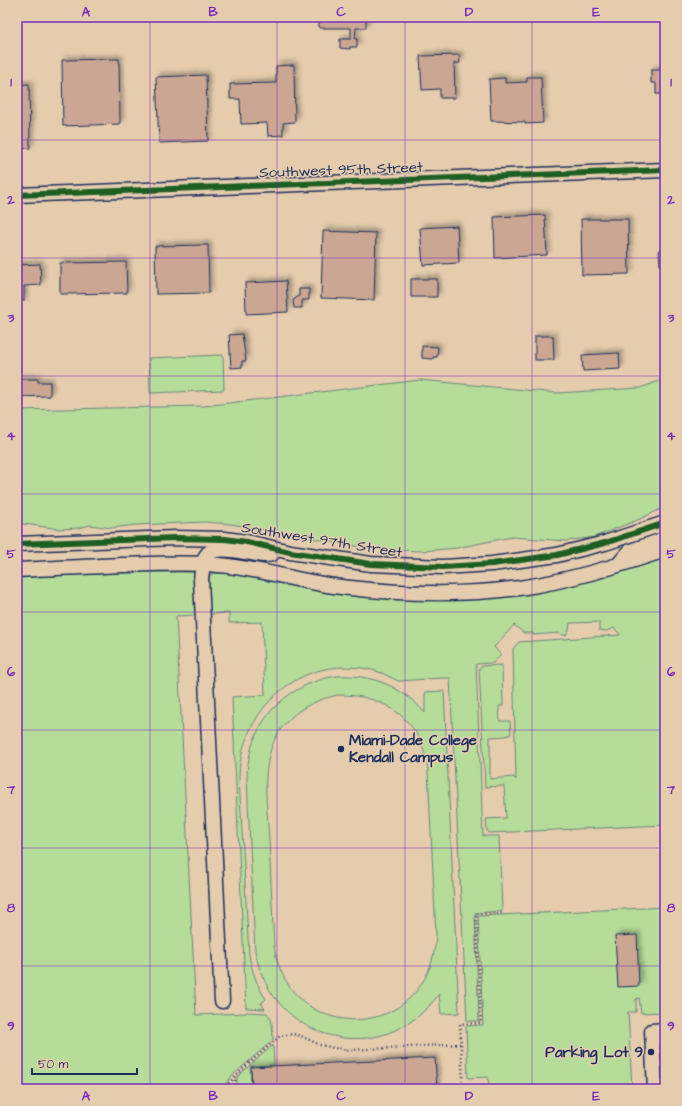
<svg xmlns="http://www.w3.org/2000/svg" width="682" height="1106" font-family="'Architects Daughter',sans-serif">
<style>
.green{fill:#b5dd99;stroke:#68867c;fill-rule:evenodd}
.building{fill:#cba692;stroke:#1b2f5e;filter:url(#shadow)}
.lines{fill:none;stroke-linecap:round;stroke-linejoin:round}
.minor-casing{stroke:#1b2f5e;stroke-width:17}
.path{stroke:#1b2f5e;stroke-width:2.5;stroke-dasharray:1 3;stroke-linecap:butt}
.minor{stroke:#e5ccad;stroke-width:14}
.cycleway-casing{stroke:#e5ccad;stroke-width:8}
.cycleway{stroke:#1b5e20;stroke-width:6}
.grid{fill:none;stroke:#7b2cbf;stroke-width:1;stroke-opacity:0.55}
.poi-dot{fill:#1b2f5e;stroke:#e5ccad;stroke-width:1.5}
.labels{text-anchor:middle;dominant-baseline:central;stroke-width:3;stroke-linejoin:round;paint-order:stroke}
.street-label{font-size:15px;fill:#1b2f5e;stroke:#e5ccad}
.poi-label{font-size:15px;font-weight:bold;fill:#1b2f5e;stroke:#e5ccad;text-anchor:start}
.neatline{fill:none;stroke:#7b2cbf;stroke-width:1.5}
.grid-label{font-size:13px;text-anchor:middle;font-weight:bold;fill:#7b2cbf}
</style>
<defs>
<filter id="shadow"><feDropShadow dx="3.5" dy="-3.5" stdDeviation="2" flood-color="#0004"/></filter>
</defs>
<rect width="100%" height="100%" fill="#e5ccad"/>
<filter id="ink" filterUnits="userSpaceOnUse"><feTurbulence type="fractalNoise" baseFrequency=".025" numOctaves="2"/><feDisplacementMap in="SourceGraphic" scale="8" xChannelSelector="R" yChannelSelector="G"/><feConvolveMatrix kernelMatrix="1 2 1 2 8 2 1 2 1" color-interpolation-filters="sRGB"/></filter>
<g filter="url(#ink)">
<path class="green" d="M223,355L224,390L150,393L149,358Z
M665,379V507L640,519L594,537L566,541L513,537L501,539L457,548L422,551L394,550L361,547L231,524L205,522L135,525L112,528L90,525L79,528L59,529L17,523V410L204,406L420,380L557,393L640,388Z
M665,558V825L489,833L487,831L486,819L506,818L504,786L485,787L479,668L481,666L502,665L503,706H499L500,721H510L511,734L506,736L490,737V779L514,777L516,780L513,649L519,642L620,635L619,633L614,628L607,631L599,630V622L570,623L569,630L566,635H561L559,633L533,635V633H524L514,625L494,647L501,655L493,663L476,664L483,836H499L502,911L475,913L479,1021H467L450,678C438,678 426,679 414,680C409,680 403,681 399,681C392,679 386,674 379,672C368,668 355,667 343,667C285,668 239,721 239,778L249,955C252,971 257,986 266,999L261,1003L265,1009L246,1008L232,697L265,695L262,622L229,623V613L210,614L209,580L210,575L214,573L239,574L320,591L387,598L524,594L553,589L602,578Z
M148,572H194L196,615L176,616L196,1015L246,1013V1012L267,1013C274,1020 272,1031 273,1040L234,1074L221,1089H17V578L69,575Z
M336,676C371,674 402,686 425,713V692L444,691L459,1013L441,1014L439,994C383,1071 272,1043 255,951L247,779C247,725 283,685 336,676ZM338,695C386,694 423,721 428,771L436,935C432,1043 289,1049 274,946C272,911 271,875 269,840C268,815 263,785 268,761C274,724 302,702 338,695Z
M665,907V1012L641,1013L639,998L636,999V1012H628L632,1089H489L488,1077L468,1078L466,1026L483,1025L478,916Z
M273,1045L274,1065L250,1066L251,1089H237V1077Z"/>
<path class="building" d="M325,17H366V28H356L355,39H357V47H350V49L340,48V39H351V28H319V19H325Z
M459,55L460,63H454L455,98H440V89L422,90L420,56Z
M119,59L120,124L63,126L62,60Z
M294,65L295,122L283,123V135L268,136L267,123L241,124L240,99H230V84L276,83V66Z
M651,70H662V77H665V94H656V83H651Z
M206,75L208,141L159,143L156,77Z
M527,77H541L543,123L525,124V122L491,121L489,79L505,78V83L527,82Z
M29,84L30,148L17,149V85Z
M545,215L547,255L495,258L494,217Z
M581,219H628L629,274L582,275Z
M457,226L459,263L423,265L420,228Z
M323,231L376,233L374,300L321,298Z
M208,245L209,293L156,294L155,246Z
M665,249V266H660L659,250Z
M126,262L127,293L60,294V263Z
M40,264L41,285L24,286V301H17V265Z
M411,279H437V297H411Z
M286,281L288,312L246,314L245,283Z
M299,289H309V300H302V308H294L293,300L299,296Z
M242,334L246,361H242V367L231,368L229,335Z
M535,336H553L554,360H535Z
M422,346L438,347L437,357H433V359L422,358Z
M619,353L620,369L583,371L582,355Z
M17,379H38V382H50V396L17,397Z
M637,935L639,986L618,987L615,936Z
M435,1058L437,1089H252L251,1067Z"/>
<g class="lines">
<defs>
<path id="minor" d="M17,195L665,170
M17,544L175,538L225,539L247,542L290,552L371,564L443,567L492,564L557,555L605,543L665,523
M618,565L630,551L659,541L665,537
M17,570C52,568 87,567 122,565C154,564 186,562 218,565C259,568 300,582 341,587C400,594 460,596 519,588C569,581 617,566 665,550
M222,1001L201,580C202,572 202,563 206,556C214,542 250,554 263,555C266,555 269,555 272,554
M655,1089L652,1031L665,1030"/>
</defs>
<use href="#minor" class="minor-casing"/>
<path class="path" d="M223,1089L246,1066L280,1036L293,1034L301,1036L320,1045L334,1048L350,1050L461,1044
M235,1089V1077
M473,1089L463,1087L460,1024L481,1023L476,914L504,913"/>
<use href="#minor" class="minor"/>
<defs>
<path id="cycleway" d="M17,195L665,170
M17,544L175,538L225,539L247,542L290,552L371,564L443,567L492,564L557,555L605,543L665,523"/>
</defs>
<use href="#cycleway" class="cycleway-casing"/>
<use href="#cycleway" class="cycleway"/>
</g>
</g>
<path class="grid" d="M150,17V1089M277,17V1089M405,17V1089M532,17V1089M17,140H665M17,258H665M17,376H665M17,494H665M17,612H665M17,730H665M17,848H665M17,966H665"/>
<g class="poi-dot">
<circle cx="341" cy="749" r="4"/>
<circle cx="651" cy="1052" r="4"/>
</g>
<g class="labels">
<g class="street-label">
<text transform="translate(341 170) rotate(-2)">Southwest 95th Street</text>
<text transform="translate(322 540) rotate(9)">Southwest 97th Street</text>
</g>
<g class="poi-label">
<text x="349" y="740">Miami-Dade College<tspan x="349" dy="17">Kendall Campus</tspan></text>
<text x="643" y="1052" text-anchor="end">Parking Lot 9</text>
</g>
</g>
<rect width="682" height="1106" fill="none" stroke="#e5ccad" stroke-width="44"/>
<path d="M32 1068v6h105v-6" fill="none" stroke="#1b2f5e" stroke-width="2"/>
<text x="38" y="1068" font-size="12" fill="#1b2f5e" stroke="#e5ccad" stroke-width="3" paint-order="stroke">50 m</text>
<rect x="22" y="22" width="638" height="1062" class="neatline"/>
<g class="grid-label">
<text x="86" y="16">A</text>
<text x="213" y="16">B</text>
<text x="341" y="16">C</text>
<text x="469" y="16">D</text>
<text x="596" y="16">E</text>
<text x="11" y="86">1</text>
<text x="671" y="86">1</text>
<text x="11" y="204">2</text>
<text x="671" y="204">2</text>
<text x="11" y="322">3</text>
<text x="671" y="322">3</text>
<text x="11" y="440">4</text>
<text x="671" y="440">4</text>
<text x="11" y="558">5</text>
<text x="671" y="558">5</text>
<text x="11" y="676">6</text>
<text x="671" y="676">6</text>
<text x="11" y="794">7</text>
<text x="671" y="794">7</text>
<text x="11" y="912">8</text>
<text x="671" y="912">8</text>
<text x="11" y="1030">9</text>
<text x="671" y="1030">9</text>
<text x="86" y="1100">A</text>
<text x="213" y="1100">B</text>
<text x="341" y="1100">C</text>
<text x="469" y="1100">D</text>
<text x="596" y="1100">E</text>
</g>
</svg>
